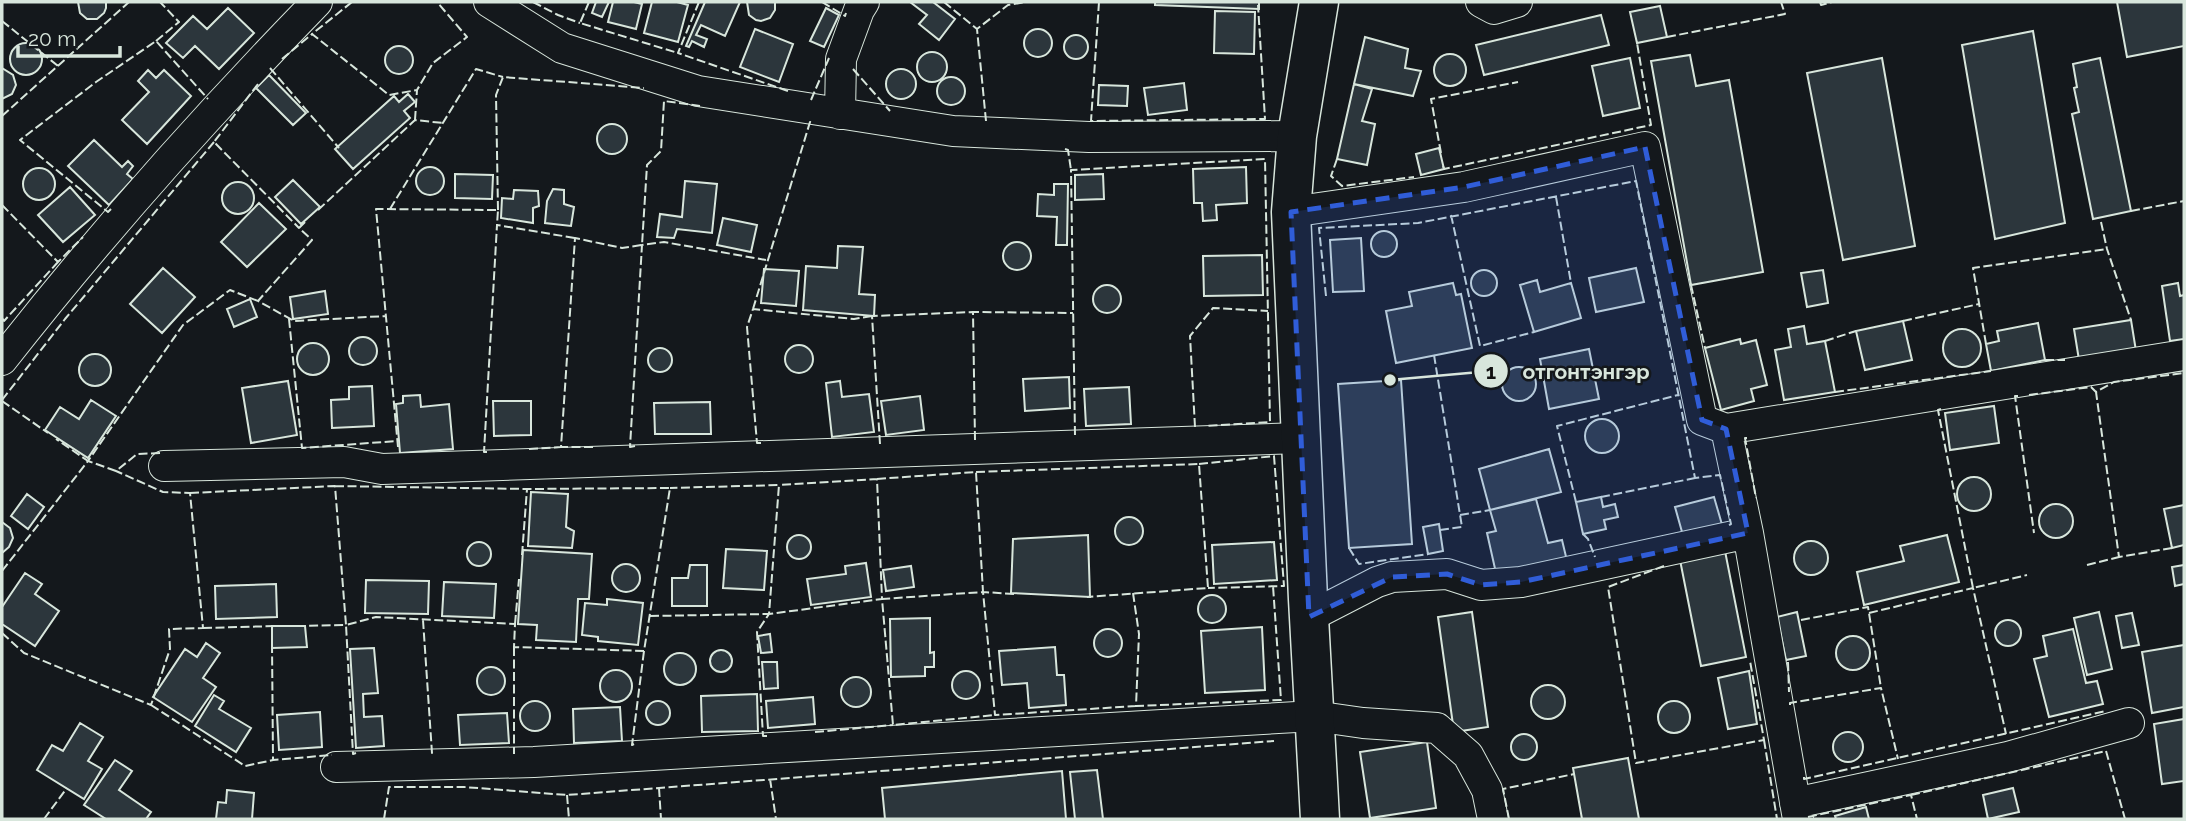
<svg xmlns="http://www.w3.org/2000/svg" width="2186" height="821" font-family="Raleway,sans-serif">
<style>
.building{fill:#2c363c;stroke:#d8e6dc;stroke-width:2}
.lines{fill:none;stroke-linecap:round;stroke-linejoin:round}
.minor-casing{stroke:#d8e6dc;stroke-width:32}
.tertiary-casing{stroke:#d8e6dc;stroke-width:41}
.minor{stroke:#14181c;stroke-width:30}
.tertiary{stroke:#14181c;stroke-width:38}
.fence{stroke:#d8e6dc;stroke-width:2;stroke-dasharray:9 3.5;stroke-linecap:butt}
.marked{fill:#305dd8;fill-opacity:0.2;stroke:#305dd8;stroke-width:5;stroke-dasharray:14 9;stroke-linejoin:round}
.leader{fill:none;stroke:#d8e6dc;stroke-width:2.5}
.callout-dot{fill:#d8e6dc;stroke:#14181c;stroke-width:2.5}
.mark-label{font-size:21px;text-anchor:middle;font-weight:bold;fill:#111}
.callout-label{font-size:21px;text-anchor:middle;font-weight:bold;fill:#d8e6dc;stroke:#14181c;stroke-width:5;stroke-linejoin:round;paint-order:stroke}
</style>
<rect width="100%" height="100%" fill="#14181c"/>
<path class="building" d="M78,2H106V8L104,13L97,19H87L80,13Z
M596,2H609L602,17L592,13Z
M613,2H634L642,4L636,29L608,22Z
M652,2H677L688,5L678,42L644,33Z
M705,2H740L725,36L701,25L696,35L707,39L704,47L692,41L689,47L686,46Z
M747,2H775V10L770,18L761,21L756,20L749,15Z
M910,2H933L955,19L939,40L919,24L927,15Z
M1155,2H1259V9L1155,5Z
M2117,2H2184V46L2127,57Z
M1660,6L1667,37L1637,43L1630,12Z
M228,8L254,33L219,69L195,46L183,58L166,43L193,16L207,29Z
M826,8L839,15L824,47L810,41Z
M1215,11L1255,12L1254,54L1214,53Z
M1601,15L1609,45L1484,75L1476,45Z
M755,29L793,44L779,82L740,67Z
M1024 43a14 14 0 1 1 28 0a14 14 0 1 1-28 0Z
M2033,31L2065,223L1995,239L1962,45Z
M1064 47a12 12 0 1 1 24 0a12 12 0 1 1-24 0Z
M1365,37L1408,49L1405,68L1421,71L1413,96L1354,84Z
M10 59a16 16 0 1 1 32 0a16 16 0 1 1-32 0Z
M385 60a14 14 0 1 1 28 0a14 14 0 1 1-28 0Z
M917 67a15 15 0 1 1 30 0a15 15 0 1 1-30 0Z
M1434 70a16 16 0 1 1 32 0a16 16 0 1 1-32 0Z
M1690,55L1696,86L1729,80L1763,272L1691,285L1651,61Z
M1630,58L1640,108L1603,116L1592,66Z
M1882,58L1915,246L1843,260L1807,73Z
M2100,58L2131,211L2093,219L2072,114L2079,112L2074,88L2077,87L2073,64Z
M2,68L13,75L16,85L12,94L2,99Z
M886 84a15 15 0 1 1 30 0a15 15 0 1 1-30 0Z
M148,70L156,78L164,70L191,96L147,144L122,120L149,92L138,81Z
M269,75L306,113L293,125L256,88Z
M937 91a14 14 0 1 1 28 0a14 14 0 1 1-28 0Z
M1184,83L1187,110L1148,115L1144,88Z
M1354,84L1372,89L1362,121L1375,124L1367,165L1337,159Z
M1099,85L1128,86L1127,106L1098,105Z
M408,94L415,102L404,111L410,118L353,169L335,149L394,96L399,102Z
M597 139a15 15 0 1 1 30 0a15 15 0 1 1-30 0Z
M94,140L122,167L128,161L133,166L127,174L133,179L109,205L68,166Z
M1439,148L1444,169L1421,175L1416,154Z
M1246,167L1247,203L1216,205L1217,220L1203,221L1202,203H1194L1193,169Z
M416 181a14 14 0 1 1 28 0a14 14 0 1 1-28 0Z
M23 184a16 16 0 1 1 32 0a16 16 0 1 1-32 0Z
M455,174L493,175L492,199L455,198Z
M1103,174L1104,199L1075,200V175Z
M293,180L320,207L301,224L275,197Z
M685,181L717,184L712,233L677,229L674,238L657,237L660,214L682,217Z
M222 198a16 16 0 1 1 32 0a16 16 0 1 1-32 0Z
M1054,184H1068L1067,245H1056L1057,217L1037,216L1038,194L1054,195Z
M70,187L95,215L63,242L38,215Z
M553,189L564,190V204L574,207L571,226L545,223L547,201Z
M514,190L538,191L539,206L533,208V223L501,218L502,198L513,199Z
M259,203L286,229L247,267L221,242Z
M723,218L757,225L751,252L717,245Z
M1371 244a13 13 0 1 1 26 0a13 13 0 1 1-26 0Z
M1361,238L1364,291L1333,292L1330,240Z
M1003 256a14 14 0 1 1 28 0a14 14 0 1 1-28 0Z
M838,246L863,247L859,294L875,295L874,316L803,310L806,266L837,268Z
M1262,255L1263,295L1204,296L1203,256Z
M163,268L195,297L162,333L130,304Z
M1636,268L1644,302L1596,312L1589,278Z
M764,269L799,271L796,306L761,303Z
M1823,270L1828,303L1807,307L1801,273Z
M1471 283a13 13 0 1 1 26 0a13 13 0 1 1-26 0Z
M1537,280L1540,292L1571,283L1581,318L1534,332L1520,285Z
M1453,283L1456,295L1461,294L1472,348L1396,363L1386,311L1412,306L1409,292Z
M2178,283L2180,296L2184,295V339L2170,341L2162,286Z
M1093 299a14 14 0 1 1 28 0a14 14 0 1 1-28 0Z
M325,291L328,314L293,319L290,297Z
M250,299L257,317L234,327L227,309Z
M2131,320L2136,351L2079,360L2074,329Z
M1903,321L1912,360L1865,370L1856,331Z
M2038,323L2045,360L1991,371L1986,344L1999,341L1997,331Z
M1804,326L1807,344L1825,341L1835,392L1784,400L1775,350L1791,347L1788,329Z
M1943 348a19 19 0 1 1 38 0a19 19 0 1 1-38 0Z
M349 351a14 14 0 1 1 28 0a14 14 0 1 1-28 0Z
M1740,339L1741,344L1756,340L1767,385L1751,389L1754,401L1721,410L1705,348Z
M297 359a16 16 0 1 1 32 0a16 16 0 1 1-32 0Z
M785 359a14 14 0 1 1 28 0a14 14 0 1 1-28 0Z
M648 360a12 12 0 1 1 24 0a12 12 0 1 1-24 0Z
M1589,349L1599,399L1549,409L1540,359Z
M79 370a16 16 0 1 1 32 0a16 16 0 1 1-32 0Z
M1502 384a17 17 0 1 1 34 0a17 17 0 1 1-34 0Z
M1069,377L1070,408L1025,411L1023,379Z
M1401,380L1412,544L1349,548L1338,384Z
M288,381L297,435L251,443L242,388Z
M840,381L842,397L869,394L874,432L832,437L826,383Z
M372,386L374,426L332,428L331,400L349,399V387Z
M1129,387L1131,424L1086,426L1084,389Z
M420,395L421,407L449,404L453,449L400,453L396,404L403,403V396Z
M920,396L924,430L886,435L881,401Z
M91,400L116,416L88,458L45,430L60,407L79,419Z
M493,401H531V435L494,436Z
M710,402L711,434H655L654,403Z
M1994,406L1999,443L1950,450L1945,413Z
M1585 436a17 17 0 1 1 34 0a17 17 0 1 1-34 0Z
M1549,449L1561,492L1490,510L1479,469Z
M1957 494a17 17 0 1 1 34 0a17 17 0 1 1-34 0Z
M531,492L568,494L566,527L574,531L572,548L528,546Z
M27,494L44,507L28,529L11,516Z
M1601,497L1603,507L1615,504L1618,517L1604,520L1606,529L1583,534L1576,502Z
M1714,497L1723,528L1684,539L1675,507Z
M1536,499L1548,543L1562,540L1568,565L1498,582L1487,533L1496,531L1490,510Z
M2039 521a17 17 0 1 1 34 0a17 17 0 1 1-34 0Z
M2184,505V545L2172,548L2164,509Z
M1115 531a14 14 0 1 1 28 0a14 14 0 1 1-28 0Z
M2,522L10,528L13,538L9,547L2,553Z
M1439,524L1443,551L1428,554L1423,527Z
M787 547a12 12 0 1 1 24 0a12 12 0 1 1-24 0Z
M1088,535L1090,597L1011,593L1013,539Z
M1947,535L1959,582L1864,605L1857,572L1904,561L1900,546Z
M1794 558a17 17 0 1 1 34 0a17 17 0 1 1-34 0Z
M467 554a12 12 0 1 1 24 0a12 12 0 1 1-24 0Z
M1274,542L1277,580L1214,584L1212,545Z
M726,549L767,551L764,590L723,588Z
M523,550L592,554L589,599H578L576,642L536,640L537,625L518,624Z
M1725,551L1746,657L1701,666L1680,560Z
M866,563L871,597L811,605L807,579L846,574L845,566Z
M612 578a14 14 0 1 1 28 0a14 14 0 1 1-28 0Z
M690,565H707V606H672V578H688Z
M2184,565V584L2175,586L2172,567Z
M911,566L914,587L886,591L883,570Z
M25,573L42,584L35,594L59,611L35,646L2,624V607Z
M366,580L429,581L428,614L365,613Z
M444,582L496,584L494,618L442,616Z
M276,584L277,617L216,619L215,586Z
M1198 609a14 14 0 1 1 28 0a14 14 0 1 1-28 0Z
M607,599L643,603L638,645L598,641V637L582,635L585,603L607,605Z
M1472,612L1488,727L1454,732L1438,617Z
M1797,612L1806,656L1786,660L1777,617Z
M2099,612L2112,669L2087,675L2074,618Z
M2132,613L2139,645L2122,648L2116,616Z
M930,618V653L934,652V667H925V676L891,677L890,619Z
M1995 633a13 13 0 1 1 26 0a13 13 0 1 1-26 0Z
M272,626H305L307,647L272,648Z
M1262,627L1265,690L1205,693L1201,631Z
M2073,629L2086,683L2097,681L2103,704L2049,717L2034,659L2047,656L2043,636Z
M1094 643a14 14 0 1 1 28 0a14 14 0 1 1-28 0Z
M770,634L772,652L761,653L758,636Z
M1836 653a17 17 0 1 1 34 0a17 17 0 1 1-34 0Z
M206,643L220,653L203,678L216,687L192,722L153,697L185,649L197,657Z
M2184,645V707L2152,713L2142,652Z
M1055,647L1057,675H1064L1066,705L1029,708L1027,683L1002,685L999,651Z
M374,648L378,693L363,694L364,717L382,716L384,746L356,748L350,649Z
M710 661a11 11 0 1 1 22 0a11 11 0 1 1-22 0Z
M664 669a16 16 0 1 1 32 0a16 16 0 1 1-32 0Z
M762,662H777L778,688L764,689Z
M477 681a14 14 0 1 1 28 0a14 14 0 1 1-28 0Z
M600 686a16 16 0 1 1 32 0a16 16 0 1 1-32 0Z
M1749,671L1757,724L1728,729L1718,678Z
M952 685a14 14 0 1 1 28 0a14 14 0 1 1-28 0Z
M841 692a15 15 0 1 1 30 0a15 15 0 1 1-30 0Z
M1531 702a17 17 0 1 1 34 0a17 17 0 1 1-34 0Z
M757,694L758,731L702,732L701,696Z
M214,695L224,701L219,709L251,728L236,752L195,726Z
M813,697L815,724L768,728L766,701Z
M646 713a12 12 0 1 1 24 0a12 12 0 1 1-24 0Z
M520 716a15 15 0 1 1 30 0a15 15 0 1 1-30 0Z
M1658 717a16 16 0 1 1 32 0a16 16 0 1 1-32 0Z
M620,707L622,741L574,743L573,709Z
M320,712L322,747L279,750L277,715Z
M507,713L509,743L460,745L458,715Z
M2184,719V781L2162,784L2154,724Z
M80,723L103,737L88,761L102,769L84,799L37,770L52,745L63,751Z
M1833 747a15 15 0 1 1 30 0a15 15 0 1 1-30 0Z
M1511 747a13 13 0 1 1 26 0a13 13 0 1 1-26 0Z
M1427,742L1436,808L1370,818L1360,752Z
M1628,758L1639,819H1582L1573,768Z
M115,760L132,771L119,790L151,812L146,819H106L84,805Z
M1097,770L1103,819H1075L1070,772Z
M1062,771L1066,819H885L882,788Z
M2013,788L2019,812L1988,819L1983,795Z
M227,790L254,793L252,819H216L218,802L226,803Z
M1866,807L1869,819H1836L1835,816Z"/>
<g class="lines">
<defs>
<path id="minor" d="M489,2L562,48L698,91L953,131L1089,137L1297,136
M1481,2L1494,9L1517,2
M840,114L841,59L859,10L864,2
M1291,212L1464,187L1645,147L1702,420L1726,429L2184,355
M2,360C100,235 206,116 317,2
M1726,429L1748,533L1798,819
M164,466L344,462L382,469L1301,438
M1309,617L1377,582L1392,577L1447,574L1481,585L1521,582L1748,533
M336,767L534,762L1314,716L1363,723L1437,728L1468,755L1487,790L1493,819
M1795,803L2008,757L2129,723"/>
<path id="tertiary" d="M1319,2L1297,136L1291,212L1308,599L1320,819"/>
</defs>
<use href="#minor" class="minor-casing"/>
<use href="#tertiary" class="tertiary-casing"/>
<use href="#minor" class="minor"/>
<use href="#tertiary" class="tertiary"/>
<path class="fence" d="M352,2L312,34L389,95L417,90
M533,2L558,15L580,23
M589,2L580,23L678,53
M699,2L678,53L788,91
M822,2L845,16L846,13
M944,2L977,29
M1099,2L1091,121L1265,119L1258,5
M1820,2L1821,5L1832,2
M2,21L58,66
M1667,37L1785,14L1781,2
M156,41L179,22L160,2
M282,59L312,34
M270,68L339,148
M853,69L890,111
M258,84L214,142L299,228
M811,100L829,58
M2,116L129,2
M415,120L417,90L433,63L467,37L437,2
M986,121L977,29L1008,5L1026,2
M1065,149L1068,150L1071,170
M1441,153L1431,99L1518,82
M1337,159L1331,176L1342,186L1414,177
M1443,166L1444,169L1651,125L1637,43
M1556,197L1571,283
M2,205L58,262L83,237
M111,209L108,212L20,140L96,82L156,41L208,99
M390,209L476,69L503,77
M318,210L415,120L443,123
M498,210L496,95L503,77L644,88
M2131,211L2184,201
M1451,215L1480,346L1534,332
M305,222L299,228L312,240L258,301L294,321L386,316
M2101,222L2107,249L2131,320
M1691,285L1705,348
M1326,296L1319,228L1418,223L1636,181L1695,478L1720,475L1731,524L1729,525
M753,309L810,122L814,123
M2,318L4,321L58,262
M289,319L302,448L397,441
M1903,321L1979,304
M1825,341L1856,331
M1986,344L1973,268L2107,249
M1434,355L1462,527L1440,530
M2045,360H2065
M1835,392L1991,371
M2029,395L2091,387L2096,392
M2018,396H2015L2034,533
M2,400L65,319L214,142
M2,401L48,433
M1941,409L1938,410L1973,588L2027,575
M1195,427L1190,336L1213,308L1268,311
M1075,435L1071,170L1265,159L1270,422L1205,426
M1747,438H1745L1756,498
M975,440L973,312L1073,313
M761,443H757L747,327L753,309L854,319L872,316
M880,444L872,316L973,312
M635,446L630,447L642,245L664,242L766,260
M398,447L376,209L498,210L497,225
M593,447H561L575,238L622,248L642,245L647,165L661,151L664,101L700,106
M529,449L561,447
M487,452H484L497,225L575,238
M160,453L137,454L116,471L88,461L183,325L230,290L258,301
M1199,464L1274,456L1284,586L1208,588
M976,472L1199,464L1208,588L1087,597
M877,479L976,472L983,592L882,599L893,725L995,715
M335,486L527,489L670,488L644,651L514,647L515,624L376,617L346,625L353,754L356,753
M190,493L335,486L346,625L301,626
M1601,497L1695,478
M1576,502L1557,426L1678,395
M1460,515L1490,510
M1583,534L1588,539L1595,557
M1349,548L1359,564L1428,554
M2172,548L2119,557L2096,392L2114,382L2184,373
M522,555L527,489
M2087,565L2119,557
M1664,566L1608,587L1636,763L1764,740L1750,661
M2,571L88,461L56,439
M1133,593L1139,634L1136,706L1281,700L1273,586
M1014,594L983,592L995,715L1136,706
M1869,613L1973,588L2006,734
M650,616L769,614L779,485L670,488
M423,620L432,753H434
M1801,620L1868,607L1881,688
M515,624L519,579
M203,628L277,626
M2,633L24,653L151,705L170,649L169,629L203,628L190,493L163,492L116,471
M272,644L273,760L332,755
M514,647V754
M1788,662L1789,692
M151,705L245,766L273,760
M1790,705V703L1881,688L1898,759
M815,732L893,725
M767,736H763L757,632L769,614L882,599L877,479L779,485
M1764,740L1777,819
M634,744L632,745L644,651
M1804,777V779L2106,711
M770,779L776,819
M659,788L661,819
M567,795L569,819
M1911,795L2106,751L2125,819
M1808,817L1911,795L1917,819
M44,819L67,788
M384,819L389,787H464L567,795L1274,741
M1509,819L1503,789L1574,774"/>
</g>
<path class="marked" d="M1645,147L1702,420L1726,429L1748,533L1521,582L1481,585L1447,574L1392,577L1309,617L1291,212L1464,187Z"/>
<path class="leader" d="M1390 380L1491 371"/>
<g class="callout-dot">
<circle cx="1390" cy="380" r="7"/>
<circle cx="1491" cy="371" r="18"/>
</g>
<g class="mark-label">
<text x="1491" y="379">1</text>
</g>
<g class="callout-label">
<text x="1586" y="379">отгонтэнгэр</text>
</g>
<rect width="2186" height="821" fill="none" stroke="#d8e6dc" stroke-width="7"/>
<path d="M18 46v10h102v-10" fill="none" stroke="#d8e6dc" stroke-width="3.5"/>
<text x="28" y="46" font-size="21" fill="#d8e6dc" stroke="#14181c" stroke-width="5" paint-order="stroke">20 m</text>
</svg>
